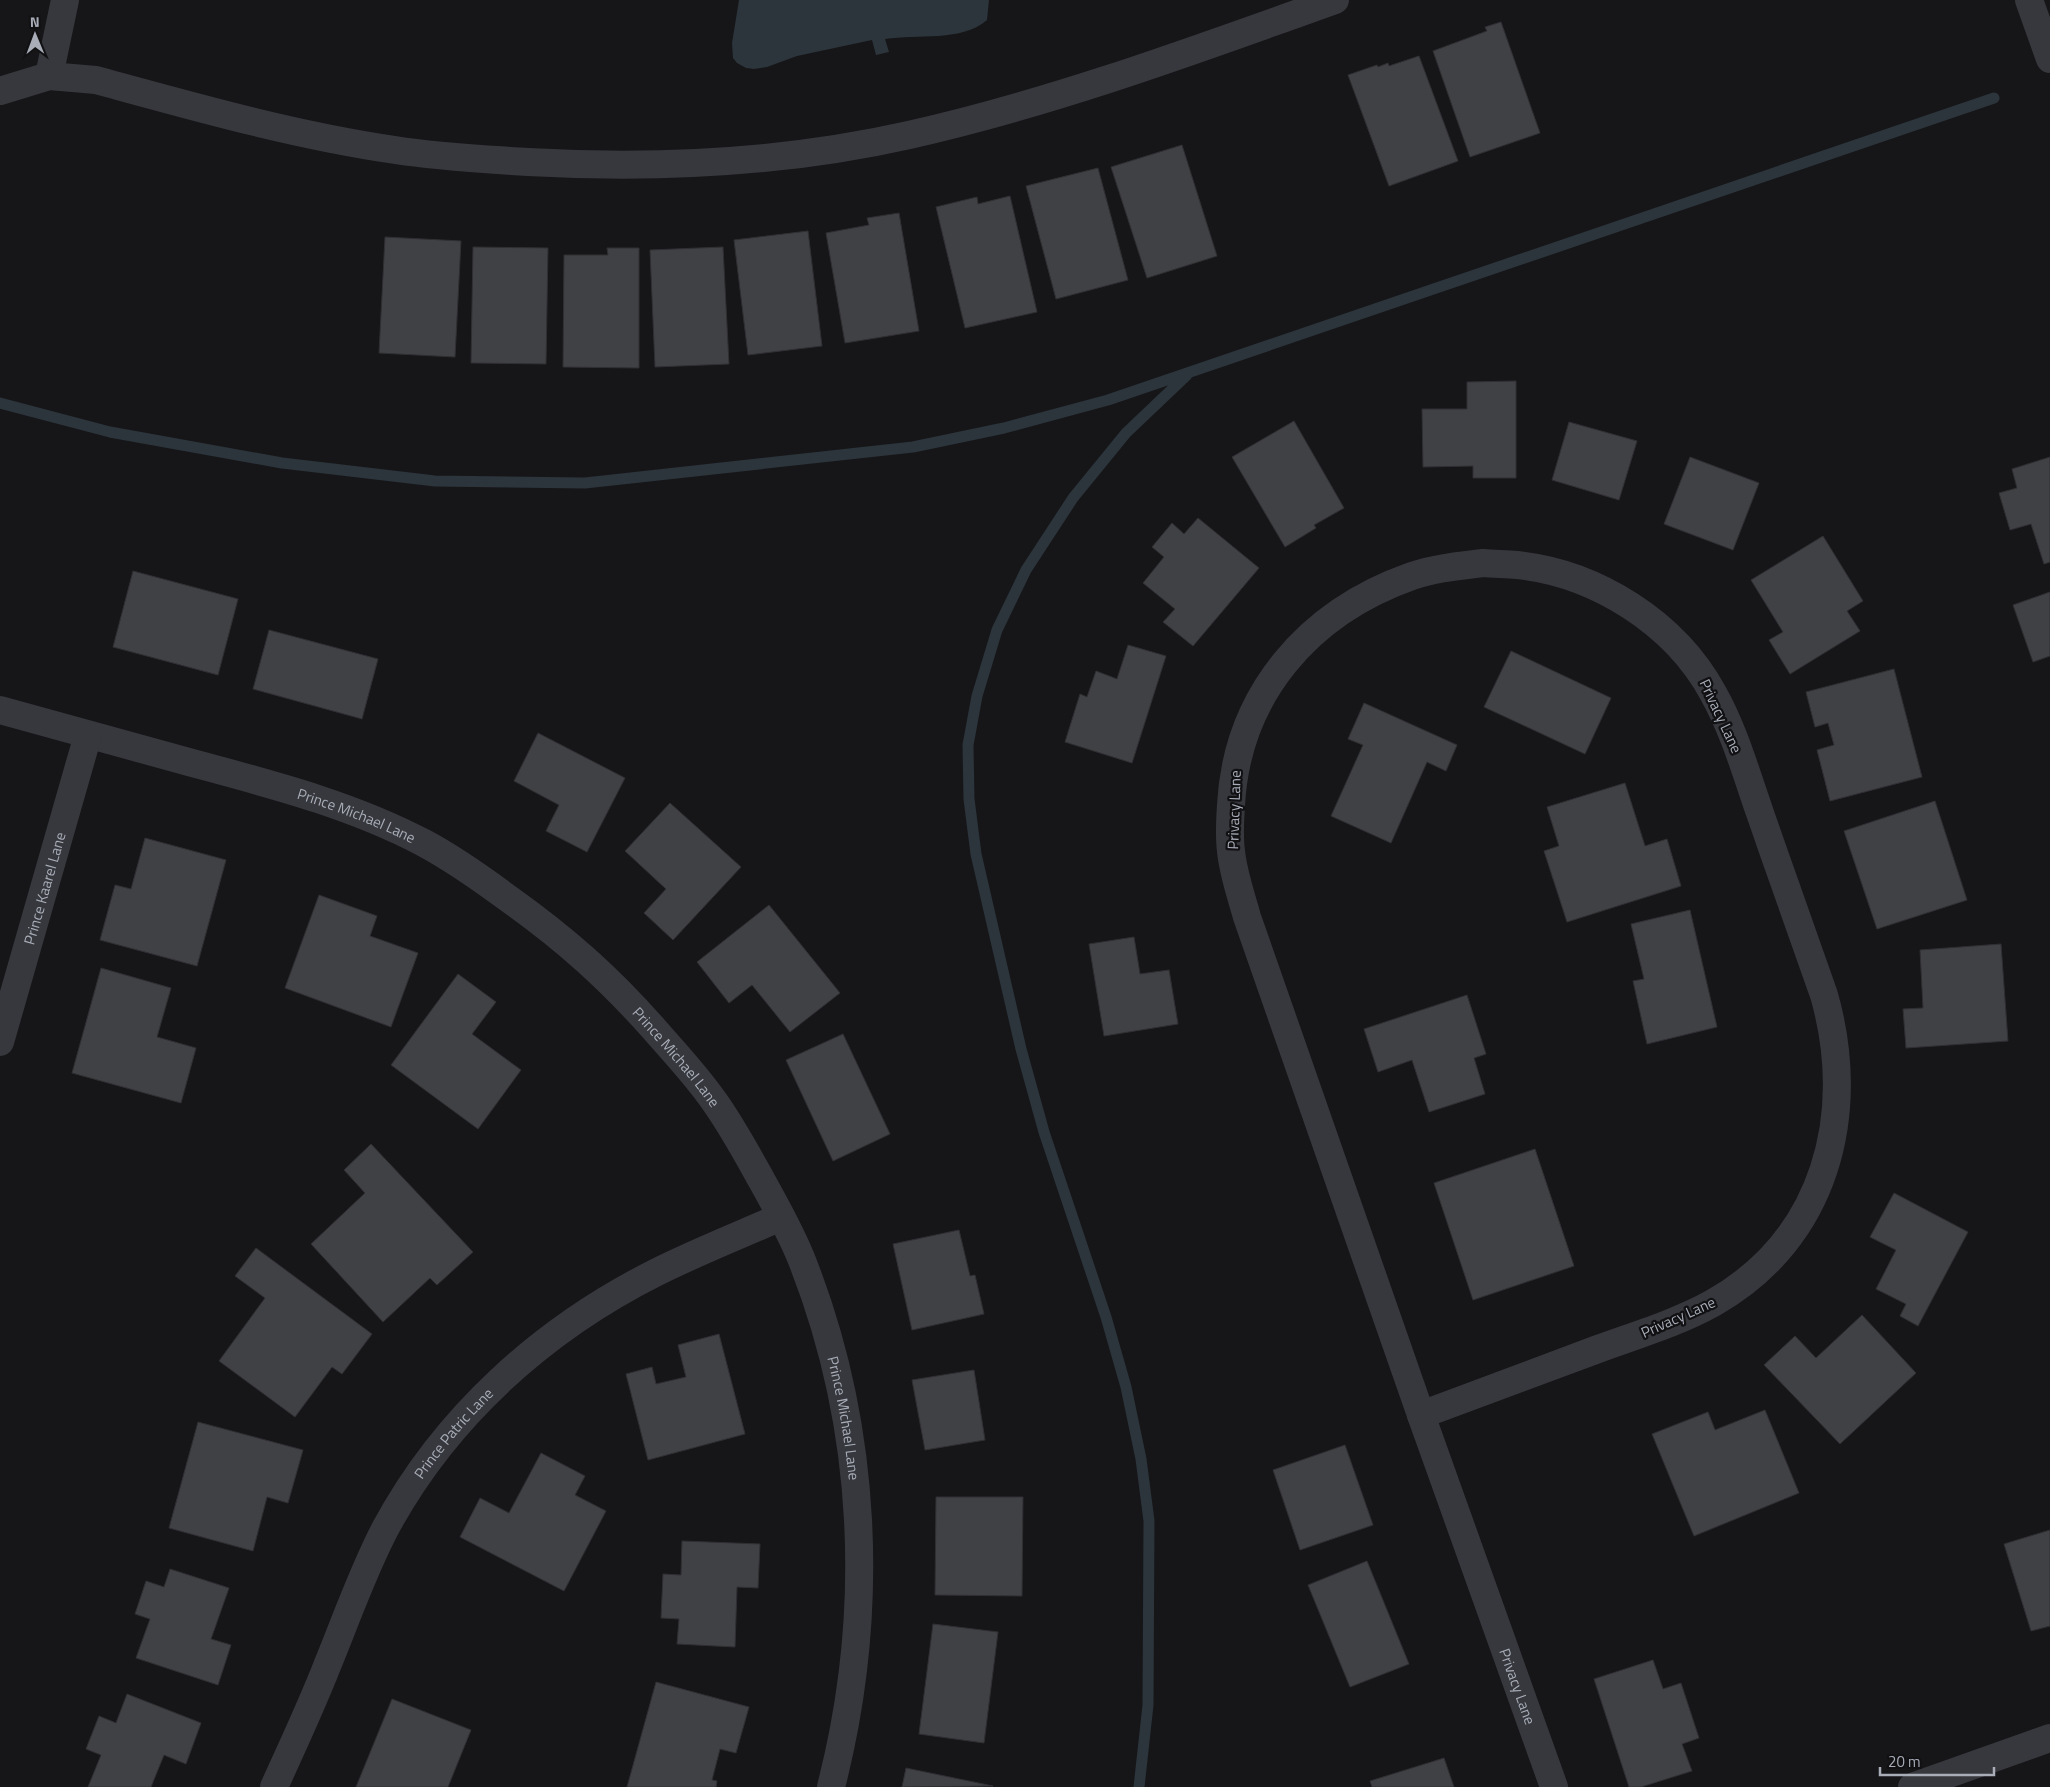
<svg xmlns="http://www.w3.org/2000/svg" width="2050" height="1787" font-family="'Titillium Web',sans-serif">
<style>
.water{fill:#2c353c}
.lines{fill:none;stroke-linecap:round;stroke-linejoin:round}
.stream{stroke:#2c353c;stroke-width:11}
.building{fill:#404145;stroke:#303034}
.minor{stroke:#37383d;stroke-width:28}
.labels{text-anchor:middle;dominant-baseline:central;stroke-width:4.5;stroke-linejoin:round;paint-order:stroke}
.street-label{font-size:15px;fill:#a8adb8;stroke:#111113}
</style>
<rect width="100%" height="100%" fill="#161618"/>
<path class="water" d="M739,0H989L987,20C962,42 918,34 885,39L889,52L876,55L872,40L797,56L767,67L754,69L746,68L737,63L733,58L732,43Z"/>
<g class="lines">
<path class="stream" d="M0,403L110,432L282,463L435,481L585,483L913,447L1004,428L1108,400L1994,98
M1139,1787L1148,1705L1149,1521L1141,1459L1126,1387L1106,1317L1044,1132L1021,1049L976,854L969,799L968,745L977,696L997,630L1026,570L1073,498L1126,433L1187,375"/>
</g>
<path class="building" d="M1501,22L1540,133L1470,157L1433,51L1487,31L1485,27Z
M1419,56L1458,161L1389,186L1348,75L1377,65L1378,67L1388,63L1389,66Z
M1182,145L1217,256L1147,278L1111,167Z
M1098,168L1128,280L1056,299L1026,186Z
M1010,196L1037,312L965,328L936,207L977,197L978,204Z
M899,213L919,331L845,343L826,233L869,225L867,218Z
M808,231L822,346L748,355L734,240Z
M385,237L461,241L455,357L379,353Z
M473,247L548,248L546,364L471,363Z
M723,247L729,364L655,367L650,250Z
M607,248H639V368L563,367L564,255H608Z
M1516,381V478H1473V466L1423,467L1422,409H1467V382Z
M1294,421L1344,508L1314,525L1316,528L1285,547L1232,457Z
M1569,422L1637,441L1619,500L1552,480Z
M1690,457L1759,483L1733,550L1664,524Z
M2050,457V562L2044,564L2031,524L2010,530L1999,493L2017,488L2012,469Z
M1198,518L1259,568L1193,646L1163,622L1175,609L1143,583L1164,557L1152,547L1172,523L1184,534Z
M1823,536L1863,601L1847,611L1860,631L1790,674L1769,640L1783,632L1751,580Z
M133,571L238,599L218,675L113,647Z
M2050,592V656L2033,662L2013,605Z
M269,630L378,659L362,719L253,689Z
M1128,645L1166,656L1132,763L1065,742L1080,694L1087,697L1096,671L1117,679Z
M1511,651L1611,698L1585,754L1484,707Z
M1894,669L1922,777L1830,801L1817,750L1834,745L1828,723L1815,727L1806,692Z
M1364,703L1457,745L1446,771L1427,762L1391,843L1331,816L1363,745L1348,739Z
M538,733L625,778L587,852L546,831L559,805L514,781Z
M1625,783L1645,846L1667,839L1681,886L1567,922L1544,851L1559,846L1547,807Z
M1935,801L1967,900L1877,929L1844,831Z
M670,803L741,867L673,940L644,913L666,889L625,851Z
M145,838L226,860L197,966L100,940L115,885L131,889Z
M319,895L377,916L370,936L418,953L391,1027L285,988Z
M769,905L840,993L790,1032L752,985L729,1003L697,962Z
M1690,910L1717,1027L1647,1044L1633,981L1644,979L1631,924Z
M1134,937L1140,974L1169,970L1178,1024L1104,1036L1089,944Z
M2001,944L2008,1041L1906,1048L1903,1009L1923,1008L1920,950Z
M101,968L171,988L157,1037L196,1048L181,1103L72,1073Z
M458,974L496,1002L472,1034L521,1070L478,1129L391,1065Z
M1467,995L1486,1054L1474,1058L1485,1094L1429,1112L1412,1060L1378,1072L1364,1029Z
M843,1034L890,1134L833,1161L786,1060Z
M371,1144L473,1252L437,1285L430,1278L383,1322L311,1244L365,1193L344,1170Z
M1535,1149L1574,1266L1473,1300L1434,1183Z
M1894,1193L1968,1232L1918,1326L1900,1316L1906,1304L1876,1289L1896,1250L1870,1237Z
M959,1230L970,1276L975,1275L984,1314L912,1330L893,1244Z
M256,1248L372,1334L342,1374L332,1367L295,1417L219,1361L265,1298L235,1276Z
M1862,1315L1916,1373L1840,1444L1764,1365L1795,1336L1816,1358Z
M719,1334L745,1434L648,1460L626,1374L652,1367L656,1384L686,1377L678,1345Z
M974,1370L985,1440L925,1450L912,1380Z
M1765,1410L1799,1493L1694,1536L1652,1434L1708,1412L1715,1430Z
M198,1422L303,1450L288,1503L267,1497L253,1551L169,1528Z
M1345,1445L1373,1525L1300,1550L1273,1470Z
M541,1453L585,1476L575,1495L606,1511L564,1591L460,1537L480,1498L509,1513Z
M936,1497H1023L1022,1596L935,1595Z
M2050,1530V1626L2031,1631L2004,1544Z
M682,1541L760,1544L758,1588L737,1587L735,1647L677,1644L679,1619L661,1618L663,1574L681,1575Z
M1367,1561L1409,1664L1350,1687L1308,1585Z
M170,1569L229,1588L211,1639L231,1645L218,1685L136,1658L150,1619L135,1614L146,1581L164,1587Z
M933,1624L998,1632L984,1743L919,1734Z
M1653,1660L1663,1689L1681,1683L1699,1738L1682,1744L1692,1771L1641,1787H1629L1594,1679Z
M656,1682L749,1707L736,1753L720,1749L712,1780L717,1781L716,1787H627Z
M127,1694L201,1723L186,1764L164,1755L151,1787H88L101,1755L86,1749L99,1716L116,1723Z
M392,1699L471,1730L448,1787H356Z
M1444,1758L1454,1787H1372L1370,1781Z
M906,1768L993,1786L902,1787Z"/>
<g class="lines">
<g class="minor">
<path d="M2029,0L2050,59"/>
<path d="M49,76L65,0"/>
<path d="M0,91L49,76L96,80C195,107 293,135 395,150C439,157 484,159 528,162C655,169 785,163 909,135C1055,102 1195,50 1335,0"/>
<path d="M1483,563C1495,564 1506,564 1517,565C1596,573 1675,623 1713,693C1734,730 1746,773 1760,813C1781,874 1803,935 1824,995C1858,1114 1826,1239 1713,1303C1677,1323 1636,1335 1598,1349C1539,1371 1480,1393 1421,1415L1247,917C1241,895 1233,873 1231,851C1229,836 1230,820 1231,805C1237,694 1309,612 1412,576C1435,568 1459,566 1483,563Z"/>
<path id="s1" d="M0,710C65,728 130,746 196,764C274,785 352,805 424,843C454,859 482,879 509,899C565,939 608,977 654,1029C674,1052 696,1075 714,1101C732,1126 747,1154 762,1181C776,1206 790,1231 801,1258C868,1426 876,1612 831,1787"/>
<path id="s2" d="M0,1042L88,735"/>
<path id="s3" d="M1421,1415L1554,1787"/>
<path id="s4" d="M274,1787C292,1747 311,1707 327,1666C346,1620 362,1573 385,1529C445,1417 543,1329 657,1272C697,1252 740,1235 781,1217"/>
<path d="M1912,1787L2050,1738"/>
</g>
</g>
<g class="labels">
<g class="street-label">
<text transform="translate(1721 716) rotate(65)">Privacy Lane</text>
<text transform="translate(1234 810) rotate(-88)">Privacy Lane</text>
<text stroke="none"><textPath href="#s1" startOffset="372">Prince Michael Lane</textPath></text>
<text stroke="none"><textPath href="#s2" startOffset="160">Prince Kaarel Lane</textPath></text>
<text stroke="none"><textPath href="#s1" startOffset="778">Prince Michael Lane</textPath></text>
<text transform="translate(1678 1317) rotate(-24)">Privacy Lane</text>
<text stroke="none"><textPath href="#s1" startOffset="1182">Prince Michael Lane</textPath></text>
<text stroke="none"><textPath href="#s4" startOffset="399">Prince Patric Lane</textPath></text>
<text stroke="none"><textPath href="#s3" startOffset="288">Privacy Lane</textPath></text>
</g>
</g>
<g transform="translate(35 35) rotate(359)" stroke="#111113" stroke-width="4" paint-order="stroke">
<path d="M0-4L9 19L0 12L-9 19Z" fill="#a8adb8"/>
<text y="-8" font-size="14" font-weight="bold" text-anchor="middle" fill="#a8adb8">N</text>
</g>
<path d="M1880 1767v8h114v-8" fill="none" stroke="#a8adb8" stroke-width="2.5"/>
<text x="1888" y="1767" font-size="15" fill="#a8adb8" stroke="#111113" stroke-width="4" paint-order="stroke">20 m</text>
</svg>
